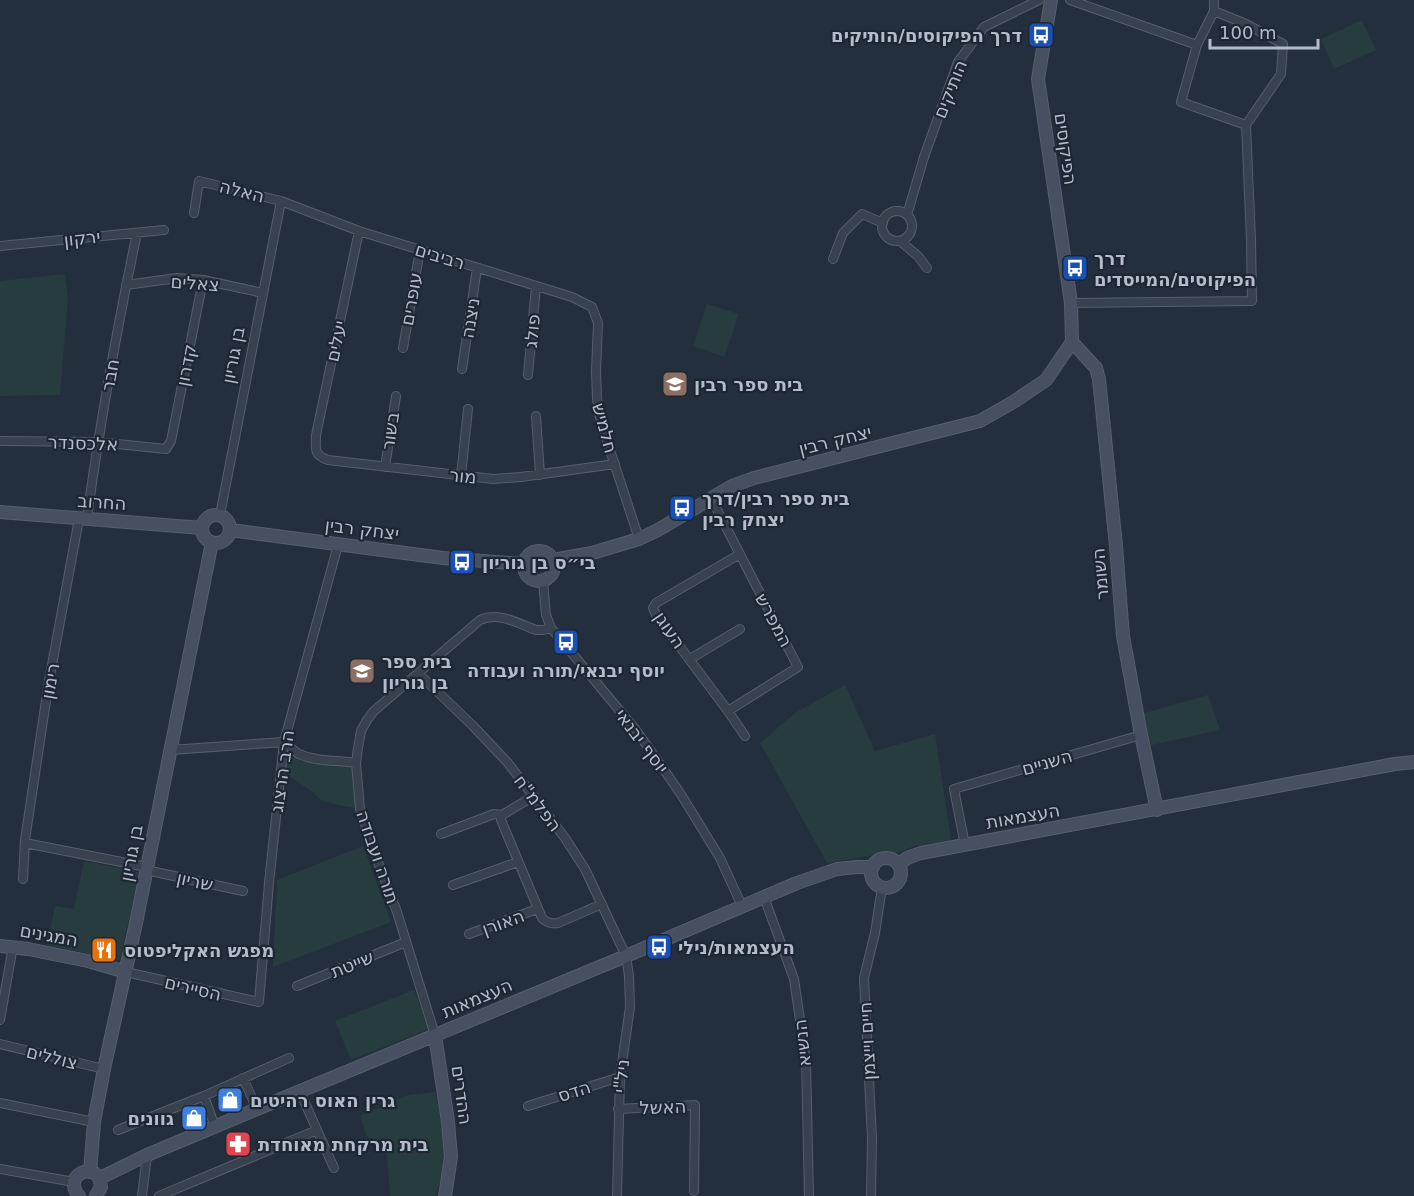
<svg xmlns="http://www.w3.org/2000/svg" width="1414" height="1196" font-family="'DejaVu Sans',Heebo,sans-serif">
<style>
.green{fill:#263c3f}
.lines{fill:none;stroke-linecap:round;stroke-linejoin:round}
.street-casing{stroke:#565f6c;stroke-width:10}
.secondary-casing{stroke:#565f6c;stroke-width:14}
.street{stroke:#38414e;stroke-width:8}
.secondary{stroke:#465061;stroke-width:12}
.labels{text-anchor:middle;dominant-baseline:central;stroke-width:4.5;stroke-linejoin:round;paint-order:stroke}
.poi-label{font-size:18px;font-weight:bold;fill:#b4bcc9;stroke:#1d2633;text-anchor:start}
.street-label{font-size:18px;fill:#b4bcc9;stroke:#1d2633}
</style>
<rect width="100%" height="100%" fill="#242f3e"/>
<path class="green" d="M1362,20L1376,50L1334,69L1321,39Z
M65,274L68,299L60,395L0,396V281Z
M707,304L739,314L724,357L693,346Z
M845,685L875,751L935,734L951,839L948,841L914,846L894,855L886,852H881L869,856L827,863L760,743L795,713Z
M1208,695L1220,730L1147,746L1141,714Z
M284,742L298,753L356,763L360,809L334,804L321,800L310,790L280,770Z
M363,846L391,922L273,967L277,880Z
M84,861L139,872L120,960L47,945L55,906L74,909Z
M414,990L429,1029L351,1060L335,1021Z
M435,1092L448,1150L436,1196H390L387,1155L379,1145L367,1137L360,1116L408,1095Z"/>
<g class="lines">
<defs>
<path id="street" d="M1070,0L1197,45
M1214,0V11L1197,45L1181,102L1246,125
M882 226a15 15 0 1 1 30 0a15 15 0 1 1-30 0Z
M194,213L199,181L281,201L359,231L572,297L592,307L598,323L596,371L597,398L599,414L607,441L639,539
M907,215L924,157L958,62L984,27L1039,0
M359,231L316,435C316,449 313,455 328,460L493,479L521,477L615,464
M900,241L918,256L927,268
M0,246L164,230
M833,259L843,233L862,214L883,223
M126,285L177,278L203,280L263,293
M1071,303L1252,301L1251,240L1246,125L1281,74L1283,44L1246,24L1214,11
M403,348L420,250
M462,369L477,268
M528,375L536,286
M536,416L540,475
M0,441L98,442L166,449L171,441L203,280
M385,467L396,396
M461,476L468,409
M711,498L798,667L728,711
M220,515L281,201
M87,518C100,423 117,328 137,233
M740,554L656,603L653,608L656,615L728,711L745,736
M543,581L546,615L551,628L635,729L658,761L682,796L720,858L742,906
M690,659L740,629
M419,674L473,726L508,763L565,838L585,869L626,956L629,976L630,1007L620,1077L617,1196
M170,750L284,742C289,746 294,751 299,754C317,762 338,760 356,763
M534,796L502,815L501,820L542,918C547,923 551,924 558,923L602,904
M441,834L494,814L502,815
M25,843L147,867
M965,845L954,789L1141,735
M146,870L243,891
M23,879L25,840L49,681L79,519
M453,885L518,862
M764,897L794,979L806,1061L809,1196
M469,934L537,909
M126,972L259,1002L269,883L284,742L338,545
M297,986L406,942
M0,1020L13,946
M435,1035L397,912L373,849L360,809L356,763L358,748L361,731L367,720L374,711L480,620C498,611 519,624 536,630H543L551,628
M0,1044L104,1069
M243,1078L257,1109
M300,1092L334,1168
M204,1096L215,1127
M0,1103L94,1122
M528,1106L620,1077
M618,1109L695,1105L694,1191
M118,1130L204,1096L289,1058
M0,1169L74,1182
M142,1196L147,1155
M159,1196L317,1130
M871,1196L872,1139L864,978L875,933L882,887"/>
<path id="secondary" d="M1072,342L1096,368L1099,379L1116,546L1123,636L1141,735L1157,810
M0,512L202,528
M202 529a14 14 0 1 1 28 0a14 14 0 1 1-28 0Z
M230,530L443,558L525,564
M524 566a15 15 0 1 1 30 0a15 15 0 1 1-30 0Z
M553,560L592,553L639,539L658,530L732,486L754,478L980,421L1015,401L1046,380L1072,342L1071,303L1038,79L1051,0
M871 873a15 15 0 1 1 30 0a15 15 0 1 1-30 0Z
M899,865L907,858L921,853L1395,764L1414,762
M0,946L28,949L88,961L126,972
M435,1035L448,1122L451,1157L445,1196
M90,1172L94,1122L104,1069L136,923L212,542
M100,1178L147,1155L257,1109L626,956L797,883L837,869L857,867H873
M79,1196C60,1174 100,1158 101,1187L96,1196"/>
</defs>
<use href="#street" class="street-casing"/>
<use href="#secondary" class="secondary-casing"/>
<use href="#street" class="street"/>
<use href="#secondary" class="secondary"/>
</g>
<defs>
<symbol id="bus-square" viewBox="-11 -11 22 22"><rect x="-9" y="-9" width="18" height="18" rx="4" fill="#1a4fb4" stroke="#1d2633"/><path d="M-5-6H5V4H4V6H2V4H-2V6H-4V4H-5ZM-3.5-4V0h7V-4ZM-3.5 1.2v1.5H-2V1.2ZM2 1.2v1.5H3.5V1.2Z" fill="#fff"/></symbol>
<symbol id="school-square" viewBox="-11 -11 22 22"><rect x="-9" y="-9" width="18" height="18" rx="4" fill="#8d6e63" stroke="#1d2633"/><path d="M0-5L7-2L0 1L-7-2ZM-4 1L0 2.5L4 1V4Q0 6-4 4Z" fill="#fff"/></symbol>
<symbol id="restaurant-square" viewBox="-11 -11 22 22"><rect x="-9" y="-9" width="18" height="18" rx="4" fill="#e8710a" stroke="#1d2633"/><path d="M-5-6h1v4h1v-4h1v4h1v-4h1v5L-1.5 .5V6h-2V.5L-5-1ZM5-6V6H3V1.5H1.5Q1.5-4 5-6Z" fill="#fff"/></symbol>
<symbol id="shop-square" viewBox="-11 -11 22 22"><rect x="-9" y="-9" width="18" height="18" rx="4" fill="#3f7fe0" stroke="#1d2633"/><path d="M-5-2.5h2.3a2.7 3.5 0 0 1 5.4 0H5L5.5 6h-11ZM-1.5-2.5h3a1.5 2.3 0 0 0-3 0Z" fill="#fff"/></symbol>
<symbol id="pharmacy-square" viewBox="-11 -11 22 22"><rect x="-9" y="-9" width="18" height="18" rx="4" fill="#e0444e" stroke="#1d2633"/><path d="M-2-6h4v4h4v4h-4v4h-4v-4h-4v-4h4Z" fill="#fff"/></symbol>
</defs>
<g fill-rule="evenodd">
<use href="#bus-square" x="1026" y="20" width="30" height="30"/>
<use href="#bus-square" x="1060" y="253" width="30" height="30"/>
<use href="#school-square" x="660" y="369" width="30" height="30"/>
<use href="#bus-square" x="667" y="493" width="30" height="30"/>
<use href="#bus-square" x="447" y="547" width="30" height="30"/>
<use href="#bus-square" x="551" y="627" width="30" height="30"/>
<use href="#school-square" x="347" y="656" width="30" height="30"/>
<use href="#bus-square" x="644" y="932" width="30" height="30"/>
<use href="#restaurant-square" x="89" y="935" width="30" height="30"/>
<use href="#shop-square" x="215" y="1085" width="30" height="30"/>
<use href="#shop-square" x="179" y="1103" width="30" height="30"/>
<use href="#pharmacy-square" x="223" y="1129" width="30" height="30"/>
</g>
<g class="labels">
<g class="poi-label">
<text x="1022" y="35" text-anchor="end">דרך הפיקוסים/הותיקים</text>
<text x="1094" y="258">דרך<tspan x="1094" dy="21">הפיקוסים/המייסדים</tspan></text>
<text x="694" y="384">בית ספר רבין</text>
<text x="702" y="498">בית ספר רבין/דרך<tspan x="702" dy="21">יצחק רבין</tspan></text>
<text x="482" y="562">בי״ס בן גוריון</text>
<text x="382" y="661">בית ספר<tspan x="382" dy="21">בן גוריון</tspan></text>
<text x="566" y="670" text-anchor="middle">יוסף יבנאי/תורה ועבודה</text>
<text x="678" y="947">העצמאות/נילי</text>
<text x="124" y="950">מפגש האקליפטוס</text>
<text x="250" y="1100">גרין האוס רהיטים</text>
<text x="174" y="1118" text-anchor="end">גוונים</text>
<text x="258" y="1144">בית מרקחת מאוחדת</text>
</g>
<g class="street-label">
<text transform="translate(950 89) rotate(-68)">הותיקים</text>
<text transform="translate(1066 149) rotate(82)">הפיקוסים</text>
<text transform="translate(242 191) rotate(14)">האלה</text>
<text transform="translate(82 238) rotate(-6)">ירקון</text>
<text transform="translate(440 256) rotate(17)">רביבים</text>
<text transform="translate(195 283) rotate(4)">צאלים</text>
<text transform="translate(411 299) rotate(-80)">עופרים</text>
<text transform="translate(470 318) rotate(-81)">ניצנה</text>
<text transform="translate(532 331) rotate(-84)">פולג</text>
<text transform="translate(336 341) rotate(-78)">יעלים</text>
<text transform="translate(233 355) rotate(-79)">בן גוריון</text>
<text transform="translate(186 365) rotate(-79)">קדרון</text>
<text transform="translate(110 375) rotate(-80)">חבר</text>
<text transform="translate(605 428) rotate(75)">חלמיש</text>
<text transform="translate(390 431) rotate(-82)">בשור</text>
<text transform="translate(835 440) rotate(-14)">יצחק רבין</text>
<text transform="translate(83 443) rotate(2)">אלכסנדר</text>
<text transform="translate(463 476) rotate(6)">מור</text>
<text transform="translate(102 502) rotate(4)">החרוב</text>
<text transform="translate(362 529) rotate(7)">יצחק רבין</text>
<text transform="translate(1100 574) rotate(-95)">השומר</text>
<text transform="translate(774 620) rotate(62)">המפרש</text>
<text transform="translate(670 630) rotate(56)">העוגן</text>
<text transform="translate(50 681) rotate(-80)">רימון</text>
<text transform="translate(642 741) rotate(53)">יוסף יבנאי</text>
<text transform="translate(1047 762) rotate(-16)">השניים</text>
<text transform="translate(282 771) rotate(-82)">הרב הרצוג</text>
<text transform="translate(538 803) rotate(53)">הפלמ"ח</text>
<text transform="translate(1023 816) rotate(-10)">העצמאות</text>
<text transform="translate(131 853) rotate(-79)">בן גוריון</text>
<text transform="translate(378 857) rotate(71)">תורה ועבודה</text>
<text transform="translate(195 881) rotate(12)">שריון</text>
<text transform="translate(503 922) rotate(-20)">האורן</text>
<text transform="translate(49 935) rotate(10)">המגינים</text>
<text transform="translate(352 964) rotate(-22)">שייטת</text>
<text transform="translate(193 988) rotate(13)">הסיירים</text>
<text transform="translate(477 998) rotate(-23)">העצמאות</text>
<text transform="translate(867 1041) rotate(-93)">חיים וייצמן</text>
<text transform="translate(802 1043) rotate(-96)">הנשיא</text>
<text transform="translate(52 1057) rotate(14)">צוללים</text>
<text transform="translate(621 1076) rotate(-84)">ניל"י</text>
<text transform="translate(574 1091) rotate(-18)">הדס</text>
<text transform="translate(462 1095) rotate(82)">ההדרים</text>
<text transform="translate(663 1107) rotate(-2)">האשל</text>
</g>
</g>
<path d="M1210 39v9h108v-9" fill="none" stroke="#b4bcc9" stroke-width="3"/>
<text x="1219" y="39" font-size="18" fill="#b4bcc9" stroke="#1d2633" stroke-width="4.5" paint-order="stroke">100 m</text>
</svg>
